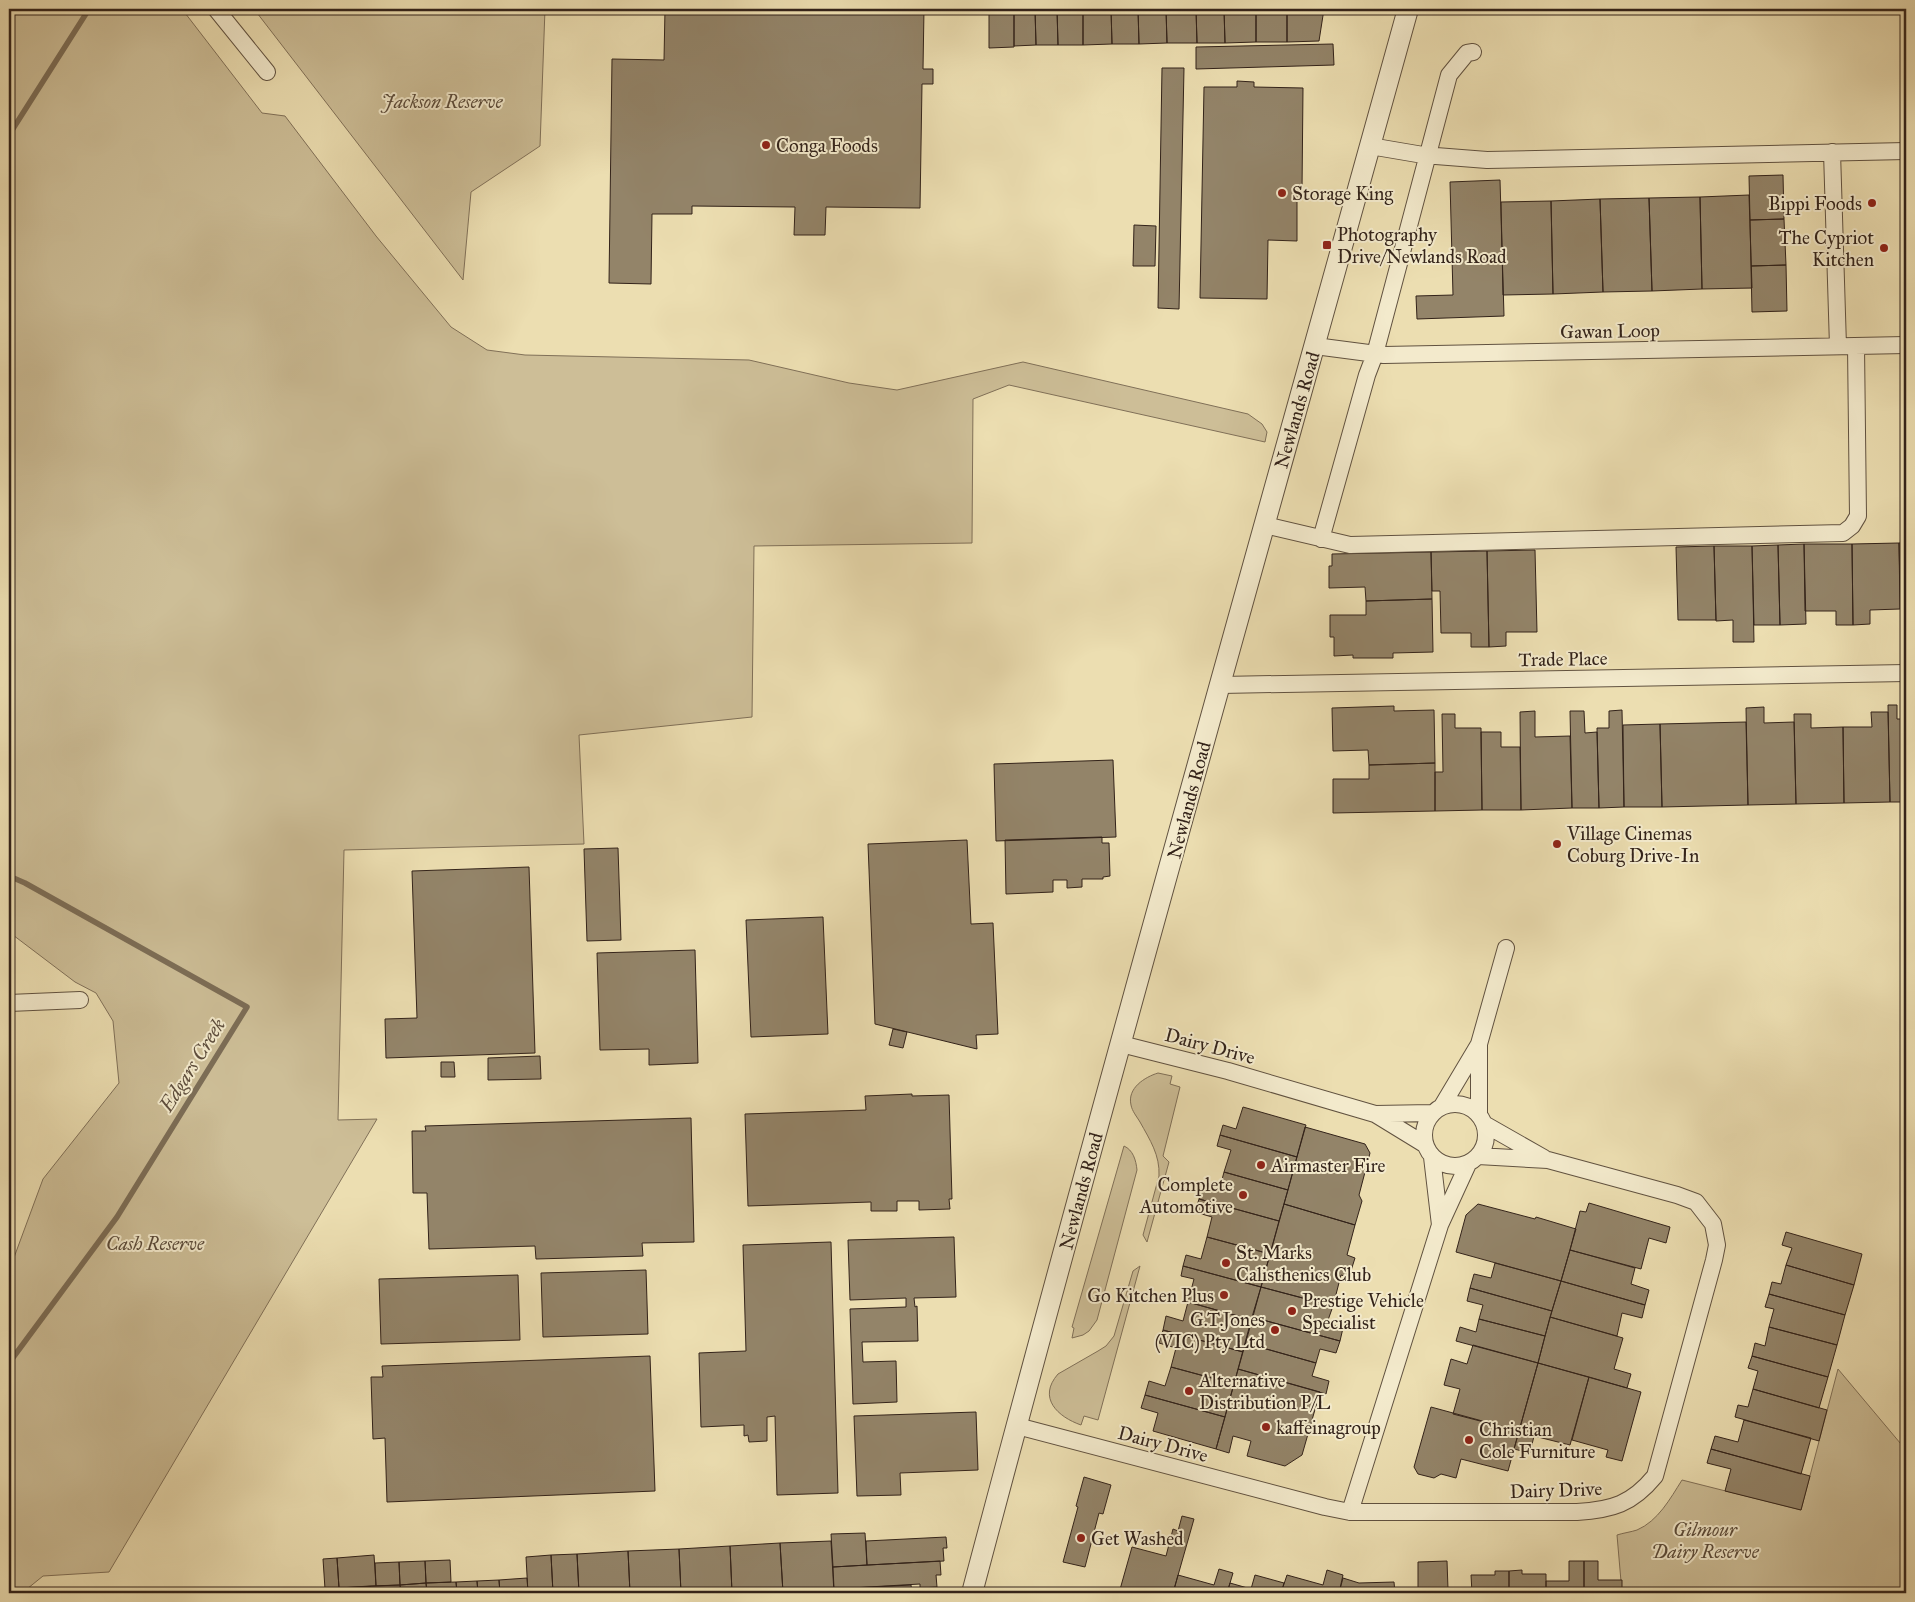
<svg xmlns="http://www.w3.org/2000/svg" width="1915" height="1602" font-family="'IM FELL Great Primer',serif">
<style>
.green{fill:#cdbe97;stroke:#807058}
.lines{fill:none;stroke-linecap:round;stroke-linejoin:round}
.stream{stroke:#7c6d56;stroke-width:5.5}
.building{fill:#938469;stroke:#33231a}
.minor-casing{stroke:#615240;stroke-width:18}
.tertiary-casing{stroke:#615240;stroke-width:22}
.minor{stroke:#f3eacc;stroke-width:16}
.tertiary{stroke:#f3eacc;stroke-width:20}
.poi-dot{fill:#8f2418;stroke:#f3eacc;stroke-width:2}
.labels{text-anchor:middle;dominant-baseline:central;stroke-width:4;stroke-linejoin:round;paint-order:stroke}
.park-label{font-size:19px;font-style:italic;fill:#5a4a39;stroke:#f3eacc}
.poi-label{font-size:19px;fill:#33231a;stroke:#f3eacc;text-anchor:start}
.street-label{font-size:19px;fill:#33231a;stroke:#f3eacc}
.water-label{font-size:20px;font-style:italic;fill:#5e4e3d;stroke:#f3eacc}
</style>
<rect width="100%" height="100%" fill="#ecdeb1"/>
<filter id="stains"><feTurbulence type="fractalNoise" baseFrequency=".004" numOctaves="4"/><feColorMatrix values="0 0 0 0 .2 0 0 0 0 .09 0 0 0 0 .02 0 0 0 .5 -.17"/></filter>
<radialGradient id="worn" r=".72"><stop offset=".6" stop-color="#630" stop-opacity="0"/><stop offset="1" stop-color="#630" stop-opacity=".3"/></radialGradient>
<path class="green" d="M9,9H182L262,113L285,116L376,236L451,327L487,350L525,355L749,360L849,383L897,390L1023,362L1248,414L1262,424L1267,432L1265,442L1009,385L973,399L972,543L754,546L752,717L579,735L584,844L344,850L338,1120L377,1119L109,1572L43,1576L22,1593H9V1271L43,1179L119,1083L113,1021L96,993L75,982L9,932Z
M254,9H545L540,146L471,192L463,280Z
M1158,1073L1172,1076L1170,1084L1180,1087L1163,1156L1169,1162L1147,1242L1143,1235L1159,1176C1160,1155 1150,1140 1140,1122C1137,1117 1132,1111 1131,1105C1127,1088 1145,1077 1158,1073Z
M1124,1146C1133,1150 1136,1160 1137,1170L1097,1320L1089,1331L1083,1335L1072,1338L1074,1328L1072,1327Z
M1140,1266L1098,1420L1084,1416L1081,1425C1058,1417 1037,1398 1058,1374L1098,1351L1106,1346L1114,1336L1133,1271Z
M1838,1369L1906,1450V1593H1622L1617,1535C1623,1533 1631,1532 1637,1530C1658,1521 1670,1499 1682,1480L1801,1510Z"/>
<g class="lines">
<path class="stream" d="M9,135L89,9
M9,876L25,883L247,1007L117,1217L9,1363"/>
</g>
<path class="building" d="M665,9H924L923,69H933V84H922L920,208L826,207L825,235H794L795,207L692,206V214H652L651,284L609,283L612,59L664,60Z
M989,9H1014V47L989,48Z
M1014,9H1035L1036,45L1014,46Z
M1035,9H1057L1058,45H1036Z
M1057,9H1083V45H1058Z
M1083,9H1111L1112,44L1083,45Z
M1111,9H1138L1139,44H1112Z
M1138,9H1166L1167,43L1139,44Z
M1166,9H1196L1197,43H1167Z
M1196,9H1224L1225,43H1197Z
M1224,9H1256V42L1225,43Z
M1256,9H1287V42H1256Z
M1287,9H1324L1319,41L1287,42Z
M1333,44L1334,65L1196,69V47Z
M1162,68H1184L1179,309L1158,308Z
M1237,81L1254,82V87L1303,88L1302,190H1297V241L1268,240L1267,299L1200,298L1204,87H1237Z
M1783,175L1784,219L1750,220L1749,176Z
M1500,180L1504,316L1417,319L1416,296L1453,295L1450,182Z
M1749,195L1752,288L1702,289L1700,197Z
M1700,197L1702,289L1652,291L1649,198Z
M1649,198L1652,291L1603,292L1600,199Z
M1600,199L1603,292L1553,294L1551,201Z
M1551,201L1553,294L1503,295L1501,202Z
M1784,219L1786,265L1751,266L1750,220Z
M1134,225L1156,226L1155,266H1133Z
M1786,265L1787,311L1752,312L1751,266Z
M1906,542V631L1901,632L1899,543Z
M1899,543L1900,609L1870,610V624L1853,625L1852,544Z
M1804,544H1852L1853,625H1836V611H1805Z
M1804,544L1806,624L1780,625L1778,545Z
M1778,545L1780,625H1754L1752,546Z
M1714,546H1752L1754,642H1733V620L1716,621Z
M1714,546L1716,620H1678L1676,547Z
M1535,550L1537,632H1506V646L1489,647L1487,551Z
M1487,551L1489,647H1471V633H1441L1440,591H1432L1431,552Z
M1431,552L1432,599L1366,601L1365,587L1329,588V566H1332V554Z
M1432,599L1433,652L1393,653V658H1353V655L1334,656V637H1330V615H1366V601Z
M1888,705H1897V719H1906V802H1890Z
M1394,706V711L1434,710L1435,763L1369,765L1368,750L1333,751L1332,708Z
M1764,707V723L1794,722L1796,804L1748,805L1746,708Z
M1622,710L1624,807L1599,808L1597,728H1609V711Z
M1535,711V737L1570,736L1572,808L1521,810L1520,712Z
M1570,711H1584L1585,733L1597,732L1599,808H1572Z
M1871,712H1888L1890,802L1844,803L1843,727H1872Z
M1442,714H1455V728H1481L1482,810L1435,811V772H1443Z
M1794,714H1811V728L1843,727L1844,803L1796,804Z
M1746,722L1748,805L1662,807L1660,724Z
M1660,724L1662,807H1624L1623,725Z
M1481,732H1501V747H1520L1521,810H1482Z
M1113,760L1116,837L996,841L994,764Z
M1435,763V811L1333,813V779H1369V765Z
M1102,837V843H1109L1110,876L1103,877V879H1082V887L1067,888V880H1053V892L1006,894L1005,840Z
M967,840L971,924L993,923L998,1034L976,1035L977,1049L875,1024L868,844Z
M618,848L621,940L587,941L584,849Z
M529,867L535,1053L386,1058L385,1019L417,1018L412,871Z
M823,917L828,1034L751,1037L746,920Z
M695,950L698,1063L649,1065V1049L600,1050L597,953Z
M893,1029L907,1032L903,1048L889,1045Z
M540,1056L541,1079L488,1080V1058Z
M441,1062H454L455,1077H441Z
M912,1094V1096L949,1095L952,1199H949L950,1209L919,1210V1201H897V1211H871V1202L748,1206L745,1114L866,1110L865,1096Z
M1243,1107L1306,1125L1297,1157L1220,1135L1223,1125L1236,1129Z
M691,1118L694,1242L642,1243L643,1256L536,1259L535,1246L429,1249L427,1193H413L412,1131H426L425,1126Z
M1305,1127L1365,1144L1370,1153L1359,1195L1362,1201L1355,1225L1284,1204Z
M1220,1135L1297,1157L1288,1190L1224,1172L1231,1150L1217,1146Z
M1224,1172L1288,1190L1279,1221L1199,1199L1203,1187L1219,1191Z
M1199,1199L1279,1221L1270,1254L1207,1237L1212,1217L1195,1212Z
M1589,1203L1670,1227L1666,1243L1649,1238L1641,1269L1570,1250L1580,1211L1586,1212Z
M1284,1204L1355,1225L1347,1255L1355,1258L1349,1277L1341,1275L1333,1306L1261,1287Z
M1478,1204L1535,1219L1536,1217L1576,1229L1561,1281L1456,1252L1466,1215Z
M1786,1232L1862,1254L1854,1285L1786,1265L1792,1248L1782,1245Z
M954,1237L956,1297L914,1298L915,1307L917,1306L918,1341L862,1342L863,1362L896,1361L897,1402L853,1404L850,1309L906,1307V1298L850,1300L848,1240Z
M1207,1237L1270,1254L1261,1287L1183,1266L1186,1255L1201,1259Z
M831,1242L838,1493L777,1495L775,1416L767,1417V1441L749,1442L748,1435L744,1436V1425L701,1427L699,1353L746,1351L743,1245Z
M1570,1250L1635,1268L1631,1284L1649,1290L1645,1305L1561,1281Z
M1495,1263L1561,1281L1552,1311L1470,1288L1474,1274L1491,1278Z
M1786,1265L1854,1285L1845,1315L1769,1294L1772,1282L1781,1284Z
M1183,1266L1261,1287L1252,1320L1188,1302L1194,1279L1181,1276Z
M646,1270L648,1334L543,1337L541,1273Z
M518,1275L520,1340L381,1344L379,1279Z
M1561,1281L1645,1305L1642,1318L1622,1313L1617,1336L1550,1317Z
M1261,1287L1333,1306L1327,1323L1343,1328L1340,1341L1252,1317Z
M1470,1288L1552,1311L1545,1336L1479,1319L1483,1305L1467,1301Z
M1769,1294L1845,1315L1837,1345L1769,1327L1774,1309L1765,1307Z
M1188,1302L1252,1320L1243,1352L1163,1330L1166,1316L1183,1321Z
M1252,1317L1340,1341L1336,1353L1320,1349L1316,1363L1245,1343Z
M1550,1317L1623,1338L1614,1369L1631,1374L1627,1388L1538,1363Z
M1479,1319L1545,1336L1538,1363L1456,1341L1460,1327L1476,1332Z
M1769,1327L1837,1345L1828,1377L1752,1356L1755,1343L1765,1346Z
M1163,1330L1243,1352L1234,1384L1171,1367L1176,1348L1159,1343Z
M1245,1343L1316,1363L1312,1376L1329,1381L1326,1394L1238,1369Z
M1473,1345L1538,1363L1519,1431L1453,1414L1460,1389L1444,1385L1451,1359L1467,1364Z
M650,1356L655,1491L387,1502L385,1438L373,1439L371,1377H383L382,1366Z
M1752,1356L1828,1377L1819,1408L1753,1389L1758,1371L1748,1368Z
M1538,1363L1589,1377L1570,1445L1534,1436L1530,1453L1514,1449Z
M1171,1367L1234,1384L1225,1417L1145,1395L1149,1381L1165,1386Z
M1238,1369L1320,1392L1302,1455L1285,1466L1247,1456L1251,1441L1233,1436L1229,1453L1216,1449Z
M1589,1377L1641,1392L1622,1461L1606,1457L1608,1450L1572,1440Z
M1753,1389L1827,1410L1819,1441L1735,1417L1738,1405L1748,1407Z
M1145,1395L1225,1417L1216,1449L1153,1431L1158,1413L1141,1408Z
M1431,1407L1519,1431L1508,1471L1461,1459L1456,1478L1441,1474L1434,1478L1418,1474L1414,1467Z
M976,1412L978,1470L900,1473L901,1495L857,1496L854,1416Z
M1744,1420L1811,1438L1801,1474L1711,1449L1715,1436L1738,1442Z
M1711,1449L1810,1476L1801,1510L1725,1491L1731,1469L1707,1463Z
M1084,1477L1111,1485L1103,1514L1099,1513L1085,1567L1063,1562L1078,1507L1076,1506Z
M1182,1516L1194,1519L1173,1593H1119L1132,1547L1166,1556L1173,1529L1178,1531Z
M865,1533L867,1565L833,1567L831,1534Z
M946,1537L947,1548H943L944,1561L867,1565L866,1541Z
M831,1541L834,1593H783L780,1543Z
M780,1543L783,1593H732L730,1546Z
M730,1546L732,1593H681L679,1549Z
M679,1549L681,1593H630L628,1551Z
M628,1551L630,1593H579L577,1554Z
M577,1554L579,1593H553L551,1555Z
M374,1555L376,1586L339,1588L337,1558Z
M551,1555L553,1593H528L526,1557Z
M337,1558L339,1588L325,1589L323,1559Z
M450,1560L451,1582L426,1583L425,1561Z
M425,1561L426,1583L400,1585L399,1562Z
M940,1561L941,1575H936L937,1587L920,1588V1584L834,1589L833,1567Z
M1447,1561L1448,1589L1472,1588V1593H1395V1590H1418V1562Z
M1569,1561H1584V1593H1546V1581H1569Z
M1584,1561H1598V1580H1622V1593H1584Z
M399,1562L400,1585L376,1586L375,1563Z
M1219,1569L1233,1573L1227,1593H1173L1178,1575L1214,1585Z
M1327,1570L1343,1575L1339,1593H1281L1287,1575L1323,1585Z
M1522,1570V1574H1546V1593H1509V1571Z
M1495,1571H1509V1593H1472L1471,1575H1495Z
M1255,1575L1284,1583L1281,1593H1227L1230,1583L1251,1589Z
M527,1578L528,1593H500L499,1580Z
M1343,1578L1359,1583L1394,1582L1395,1593H1339Z
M499,1580L500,1593H478L477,1581Z
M477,1581L478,1593H457L456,1582Z
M456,1582L457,1593H427L426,1583Z
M426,1583L427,1593H401L400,1585Z
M400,1585L401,1593H371L370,1586Z
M911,1585L912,1593H834V1589Z
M370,1586L371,1593H339V1588Z
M339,1588V1593H326L325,1589Z"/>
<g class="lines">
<defs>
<path id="minor" d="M216,9L267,72
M1370,146L1423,155L1487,160L1906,151
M1832,152L1838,346
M1315,346L1384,355L1906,345
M1265,525L1350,545L1843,533L1852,526L1858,516L1856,346
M1321,539L1367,375L1375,354L1449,75L1467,53L1473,52
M1221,685L1906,673
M9,1003L80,1000
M1121,1044L1228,1071L1375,1114L1424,1144
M1479,1044V1113
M1424 1135a31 31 0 1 1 62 0a31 31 0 1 1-62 0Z
M1442,1106L1479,1044L1506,948
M1375,1114L1432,1113
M1486,1125L1544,1158
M1432,1157L1440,1225
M1017,1426L1325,1507L1350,1512H1577C1612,1510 1632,1504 1655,1476L1714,1260L1717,1245L1713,1224L1696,1202L1677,1195L1548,1160L1478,1156
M1350,1512L1440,1225L1468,1164"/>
<path id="tertiary" d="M972,1593C1112,1064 1262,536 1408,9"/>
</defs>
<use href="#minor" class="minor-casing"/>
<use href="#tertiary" class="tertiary-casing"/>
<use href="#minor" class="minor"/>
<use href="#tertiary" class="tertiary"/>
</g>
<g class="poi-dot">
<circle cx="766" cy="145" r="5"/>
<circle cx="1282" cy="193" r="5"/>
<circle cx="1872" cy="203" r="5"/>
<rect x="1322" y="240" width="10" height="10" rx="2.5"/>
<circle cx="1884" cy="248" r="5"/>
<circle cx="1557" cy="844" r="5"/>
<circle cx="1261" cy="1165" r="5"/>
<circle cx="1243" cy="1195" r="5"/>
<circle cx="1226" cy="1263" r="5"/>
<circle cx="1224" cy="1295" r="5"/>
<circle cx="1292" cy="1311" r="5"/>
<circle cx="1275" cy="1330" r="5"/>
<circle cx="1189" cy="1391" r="5"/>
<circle cx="1266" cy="1427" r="5"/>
<circle cx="1469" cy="1440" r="5"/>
<circle cx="1081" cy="1538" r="5"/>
</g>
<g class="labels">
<g class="park-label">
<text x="442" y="101">Jackson Reserve</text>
<text x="155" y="1243">Cash Reserve</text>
<text x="1705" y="1529">Gilmour<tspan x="1705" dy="22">Dairy Reserve</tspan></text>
</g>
<g class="poi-label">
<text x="776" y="145">Conga Foods</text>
<text x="1292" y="193">Storage King</text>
<text x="1862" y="203" text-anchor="end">Bippi Foods</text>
<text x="1337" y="234">Photography<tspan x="1337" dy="22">Drive/Newlands Road</tspan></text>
<text x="1874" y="237" text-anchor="end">The Cypriot<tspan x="1874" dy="22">Kitchen</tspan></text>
<text x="1567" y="833">Village Cinemas<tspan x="1567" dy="22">Coburg Drive-In</tspan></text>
<text x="1271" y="1165">Airmaster Fire</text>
<text x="1233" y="1184" text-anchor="end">Complete<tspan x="1233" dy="22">Automotive</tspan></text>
<text x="1236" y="1252">St. Marks<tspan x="1236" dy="22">Calisthenics Club</tspan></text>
<text x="1214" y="1295" text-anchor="end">Go Kitchen Plus</text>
<text x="1302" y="1300">Prestige Vehicle<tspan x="1302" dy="22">Specialist</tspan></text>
<text x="1265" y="1319" text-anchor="end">G.T.Jones<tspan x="1265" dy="22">(VIC) Pty Ltd</tspan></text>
<text x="1199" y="1380">Alternative<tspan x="1199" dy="22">Distribution P/L</tspan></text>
<text x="1276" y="1427">kaffeinagroup</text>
<text x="1479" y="1429">Christian<tspan x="1479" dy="22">Cole Furniture</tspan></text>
<text x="1091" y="1538">Get Washed</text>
</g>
<g class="street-label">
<text transform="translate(1610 331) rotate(-1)">Gawan Loop</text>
<text transform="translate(1297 410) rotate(-74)">Newlands Road</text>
<text transform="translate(1563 659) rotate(-1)">Trade Place</text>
<text transform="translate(1189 800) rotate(-75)">Newlands Road</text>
<text transform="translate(1210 1046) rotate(15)">Dairy Drive</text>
<text transform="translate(1081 1191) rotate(-75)">Newlands Road</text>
<text transform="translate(1163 1444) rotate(15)">Dairy Drive</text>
<text transform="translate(1556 1490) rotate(-2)">Dairy Drive</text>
</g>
<g class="water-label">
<text transform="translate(192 1065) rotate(-58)">Edgars Creek</text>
</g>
</g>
<rect width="1915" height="1602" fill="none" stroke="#ecdeb1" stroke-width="30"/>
<rect x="10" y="10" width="1895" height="1582" fill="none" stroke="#33231a" stroke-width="2.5"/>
<rect x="15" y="15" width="1885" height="1572" fill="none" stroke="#33231a"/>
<rect width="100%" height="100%" filter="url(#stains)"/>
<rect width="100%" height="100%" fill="url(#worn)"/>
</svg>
